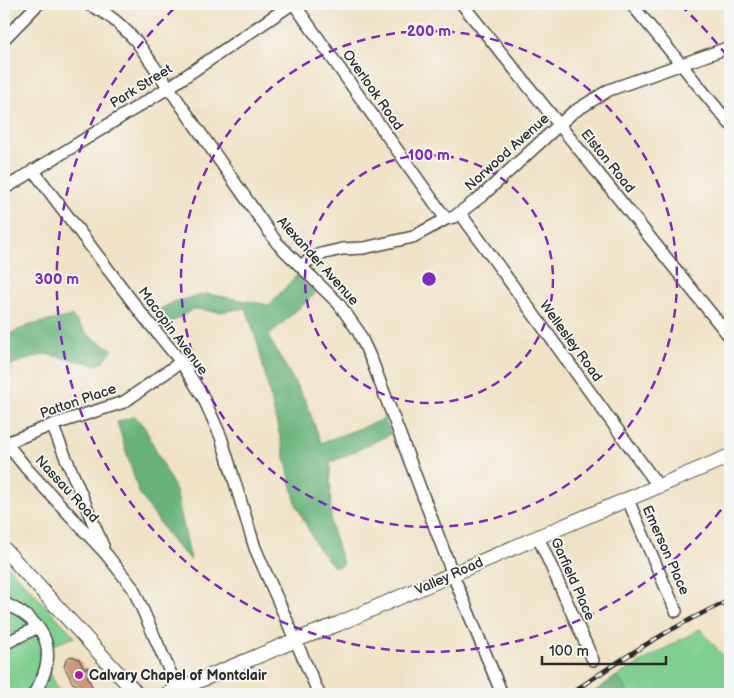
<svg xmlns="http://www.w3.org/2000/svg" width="734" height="698" font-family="'Balsamiq Sans',sans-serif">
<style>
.green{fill:#7fcf90;stroke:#557d5e}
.forest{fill:#67b27a;stroke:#496e52}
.building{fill:#cc987e}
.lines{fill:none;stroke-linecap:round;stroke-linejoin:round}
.minor-casing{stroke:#494642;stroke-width:14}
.major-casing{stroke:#494642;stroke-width:16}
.minor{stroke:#fff;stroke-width:11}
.major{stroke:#fff;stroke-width:14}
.rail-casing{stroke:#2b2b2b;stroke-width:4.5}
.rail{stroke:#f6f6f2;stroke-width:2.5;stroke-dasharray:8;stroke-linecap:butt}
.ring{fill:none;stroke:#7b2cbf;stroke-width:2.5;stroke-dasharray:9 6}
.poi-dot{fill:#b5179e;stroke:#f6f6f2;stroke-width:2}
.labels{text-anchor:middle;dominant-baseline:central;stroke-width:4;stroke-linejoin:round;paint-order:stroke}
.street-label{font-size:14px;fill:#2b2b2b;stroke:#f6f6f2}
.poi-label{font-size:14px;font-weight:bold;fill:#2b2b2b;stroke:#f6f6f2;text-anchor:start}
.centre{fill:#7b2cbf;stroke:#f6f6f2;stroke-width:2.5}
.ring-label{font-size:15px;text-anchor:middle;font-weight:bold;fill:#7b2cbf;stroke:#f6f6f2;stroke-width:4;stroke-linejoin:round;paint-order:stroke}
</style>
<rect width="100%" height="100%" fill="#f6f6f2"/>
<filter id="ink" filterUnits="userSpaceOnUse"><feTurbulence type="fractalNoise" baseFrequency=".02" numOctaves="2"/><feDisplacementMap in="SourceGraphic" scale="10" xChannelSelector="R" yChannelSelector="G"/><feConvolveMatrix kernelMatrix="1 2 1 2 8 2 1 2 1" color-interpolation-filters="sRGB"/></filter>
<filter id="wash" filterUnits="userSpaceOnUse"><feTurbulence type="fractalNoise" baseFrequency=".0096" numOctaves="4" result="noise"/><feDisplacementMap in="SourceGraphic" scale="20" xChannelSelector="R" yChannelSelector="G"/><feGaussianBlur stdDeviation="1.12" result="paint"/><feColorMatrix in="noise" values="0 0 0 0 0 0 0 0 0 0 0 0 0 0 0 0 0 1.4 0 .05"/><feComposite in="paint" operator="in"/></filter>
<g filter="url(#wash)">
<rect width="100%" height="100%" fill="#f0e2c5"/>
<path class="green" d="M4,562L75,637L38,650L61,694H4Z
M700,629L730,664V694H591L617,676Z"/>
<path class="forest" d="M297,275L316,293L268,336L306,402L321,443L384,419L391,434L330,463L331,525L343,565L334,567L317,547L296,504L257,341L246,308L219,312L194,309L167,325L156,311L176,301L208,294L269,305Z
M72,316L89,336L113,350L99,365L45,354L13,364L4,374V336L30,325Z
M135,416L145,428L176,491L191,560L174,544L139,493L117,422Z
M617,676L627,690L621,694H591Z"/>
<g id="blocks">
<path class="building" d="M71,656L79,659L84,669L87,667L90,675L87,676L96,694H81L75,683L73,684L64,666L67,658Z"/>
</g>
</g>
<g filter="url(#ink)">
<use href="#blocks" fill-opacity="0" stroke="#494642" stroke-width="1"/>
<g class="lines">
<defs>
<path id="minor" d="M87,4C108,12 122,26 137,42L277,243L339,304L358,331L372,361L453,575L502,694
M294,4L446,219
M462,4L730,337
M631,4C665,43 696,84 730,124
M4,39L38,4
M33,170L141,313L181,362L203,397L221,437L255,548L319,694
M4,189L168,88L292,4
M460,213L659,487
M301,265L321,254L342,249L364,248L413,237L446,219L454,217L483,195L572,113L609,90L730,47
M52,425L103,546
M628,500L676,611
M538,537L593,660
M4,603C48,623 60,652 34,694
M4,644L38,627
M178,690L133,588L106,554L27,469L6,443L52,425L124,402L181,362"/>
<path id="major" d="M4,549L137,694
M167,694L296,640L338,624L538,537L730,456"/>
</defs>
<use href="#minor" class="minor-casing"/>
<use href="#major" class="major-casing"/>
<use href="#minor" class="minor"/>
<use href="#major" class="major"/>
<defs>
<path id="rail" d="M570,694C621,659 674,625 730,600"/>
</defs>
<use href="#rail" class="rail-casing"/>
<use href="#rail" class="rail"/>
</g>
</g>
<g class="ring">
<circle cx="429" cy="279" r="124"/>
<circle cx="429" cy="279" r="248"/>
<path d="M730 498A372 372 0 1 1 178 5M680 5A372 372 0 0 1 730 60"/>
</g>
<circle class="poi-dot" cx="79" cy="675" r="5"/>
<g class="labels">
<g class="street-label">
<text transform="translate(141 86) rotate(-32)">Park Street</text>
<text transform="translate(373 90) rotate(55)">Overlook Road</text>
<text transform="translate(507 152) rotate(-42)">Norwood Avenue</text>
<text transform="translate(608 161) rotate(51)">Elston Road</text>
<text transform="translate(318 261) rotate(48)">Alexander Avenue</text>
<text transform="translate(173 331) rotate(53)">Macopin Avenue</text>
<text transform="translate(571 341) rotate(54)">Wellesley Road</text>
<text transform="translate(78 401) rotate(-19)">Patton Place</text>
<text transform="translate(67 489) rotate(47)">Nassau Road</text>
<text transform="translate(666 550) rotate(66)">Emerson Place</text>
<text transform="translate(449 576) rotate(-24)">Valley Road</text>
<text transform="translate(573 579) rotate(66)">Garfield Place</text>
</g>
<g class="poi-label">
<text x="89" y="675">Calvary Chapel of Montclair</text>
</g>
</g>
<circle cx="429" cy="279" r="8" class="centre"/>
<g class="ring-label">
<text x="429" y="36">200 m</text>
<text x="429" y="160">100 m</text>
<text x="57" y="284">300 m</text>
</g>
<rect width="734" height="698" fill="none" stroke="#f6f6f2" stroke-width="20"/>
<path d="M542 656v8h124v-8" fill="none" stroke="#2b2b2b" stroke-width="2.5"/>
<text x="549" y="656" font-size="15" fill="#2b2b2b" stroke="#f6f6f2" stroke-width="4" paint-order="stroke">100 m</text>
</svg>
